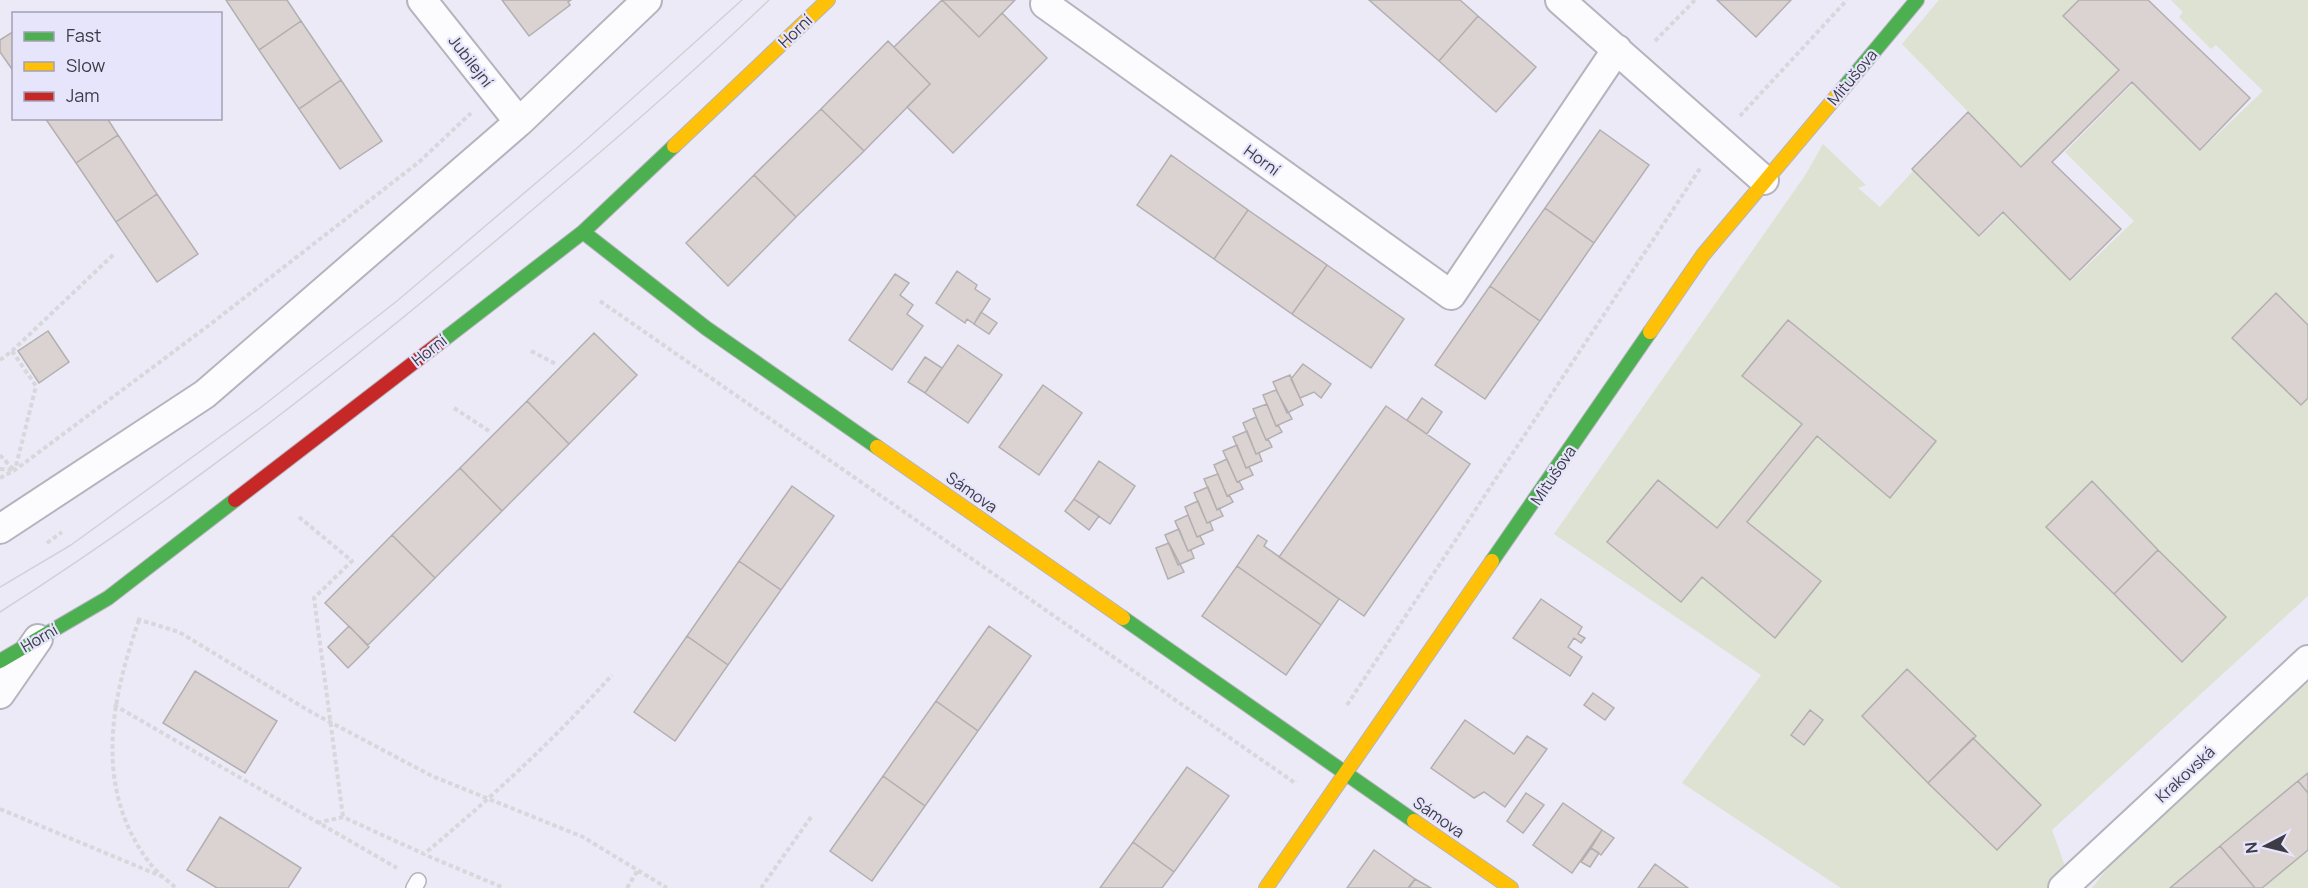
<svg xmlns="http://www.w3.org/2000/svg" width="2308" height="888" font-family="Manrope,sans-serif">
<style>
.green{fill:#dde2d2}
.building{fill:#dbd3d2;stroke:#b3afb0;stroke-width:1.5}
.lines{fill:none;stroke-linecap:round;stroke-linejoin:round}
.lane-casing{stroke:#b5b4be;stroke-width:18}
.street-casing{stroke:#b5b4be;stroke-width:32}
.fast-casing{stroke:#b5b4be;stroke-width:16}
.slow-casing{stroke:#b5b4be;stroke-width:16}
.jam-casing{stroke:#b5b4be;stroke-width:16}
.path{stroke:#d8d7dc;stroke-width:4;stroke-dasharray:4.5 3;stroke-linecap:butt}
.lane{stroke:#fcfcfe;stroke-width:15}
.street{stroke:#fcfcfe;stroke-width:28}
.fast{stroke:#4caf50;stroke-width:14}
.slow{stroke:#ffc107;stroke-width:14}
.jam{stroke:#c62828;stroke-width:14}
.tram{stroke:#d2d1d5;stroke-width:1.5}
.labels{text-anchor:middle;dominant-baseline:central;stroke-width:4.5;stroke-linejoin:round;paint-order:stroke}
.street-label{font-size:16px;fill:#3d3b46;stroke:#e7e5fb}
</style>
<rect width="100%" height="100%" fill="#ebeaf6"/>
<path class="green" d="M1939,0H2080L2064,18L2120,71L2023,168L1902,44Z
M2171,0H2308V596L2052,830L2065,866L2050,888H1841L1682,783L1761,675L1554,534L1806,174L1823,144L1866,185L1858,188L1880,207L1913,171L1980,237L2004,213L2071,281L2134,221L2065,152L2133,83L2200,151L2263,91L2216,45L2211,49L2179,17L2183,12Z
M2308,681V888H2092L2113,861L2143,832Z"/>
<path class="building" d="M226,0H287L301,21L259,50Z
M502,0H571L568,2L570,5L529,36Z
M942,0L979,37L1002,13L1047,58L953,153L907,107L930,84L894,47Z
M942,0H1015L979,37Z
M1369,0H1460L1478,16L1439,61Z
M1717,0H1791L1756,37Z
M2079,0H2148L2250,98L2200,150L2132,82L2052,162L2121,229L2070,280L2003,212L1979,236L1912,169L1968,112L2021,167L2119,70L2063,16Z
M1478,16L1536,67L1496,112L1439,61Z
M301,21L341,80L299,109L259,50Z
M14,31V72L0,52V40Z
M888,41L930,84L864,151L821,109Z
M341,80L382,141L340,169L299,109Z
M821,109L864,151L796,217L754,175Z
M45,118H107L118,135L76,163Z
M1600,130L1649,165L1594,243L1545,208Z
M118,135L157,194L116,222L76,163Z
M1171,155L1248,210L1214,259L1137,205Z
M754,175L796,217L728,286L686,243Z
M157,194L198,254L157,282L116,222Z
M1545,208L1594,243L1540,321L1490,286Z
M1248,210L1327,265L1292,314L1214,259Z
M1327,265L1404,319L1371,368L1292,314Z
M957,271L977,285L975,289L990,299L974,324L967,319L965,323L936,303Z
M895,274L909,283L900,295L913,305L907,314L923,326L892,370L849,340Z
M1490,286L1540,321L1485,399L1435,365Z
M2276,293L2308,325V398L2301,405L2232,338Z
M981,312L997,323L989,334L974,324Z
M1788,320L1936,441L1890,498L1817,436L1747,522L1821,581L1775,638L1702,577L1681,602L1607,542L1658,480L1717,528L1802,424L1742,376Z
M48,331L69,362L39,383L18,351Z
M594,333L637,375L569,444L527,401Z
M958,345L1002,375L968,423L925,393Z
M925,357L942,368L925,393L908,382Z
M1303,364L1331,384L1321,398L1314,392L1300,398L1291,379Z
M1290,375L1303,405L1287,413L1273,382Z
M1043,385L1082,413L1039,475L999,447Z
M1276,390L1292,419L1276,426L1263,395Z
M1422,398L1442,412L1427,434L1407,420Z
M527,401L569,444L502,511L460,468Z
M1267,404L1276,426L1278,425L1282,432L1266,440L1253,409Z
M1386,406L1470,464L1364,616L1279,557Z
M1256,417L1266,440L1268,439L1272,447L1256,454L1243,423Z
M1247,431L1256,454L1259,453L1262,461L1246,468L1233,437Z
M1237,445L1246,468L1249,467L1253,475L1237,482L1223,451Z
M1227,459L1237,482L1239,481L1243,489L1227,496L1214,465Z
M1099,461L1135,486L1110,524L1074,499Z
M460,468L502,511L435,578L392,535Z
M1218,474L1227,496L1229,495L1233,502L1217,510L1204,479Z
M2092,481L2158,550L2114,594L2046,527Z
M792,486L834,516L781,590L739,561Z
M1208,487L1217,510L1219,508L1223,516L1207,523L1194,493Z
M1074,499L1099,516L1089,530L1065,511Z
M1198,501L1207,523L1210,522L1213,530L1197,537L1185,507Z
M1188,515L1197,537L1200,536L1204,544L1188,551L1175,521Z
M1179,529L1188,551L1191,550L1194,558L1178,565L1165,535Z
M392,535L435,578L368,645L325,603Z
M1258,535L1267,541L1264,546L1339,599L1321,625L1237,566Z
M1169,543L1184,572L1168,579L1156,548Z
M2158,550L2226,617L2182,662L2114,594Z
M739,561L781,590L728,665L687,636Z
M1237,566L1321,625L1286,675L1202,616Z
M1541,599L1582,627L1578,634L1585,638L1581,643L1574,638L1568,647L1582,657L1570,676L1513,638Z
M349,626L369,647L348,668L328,647Z
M989,626L1031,656L978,731L936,701Z
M687,636L728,665L675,741L634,712Z
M1907,669L1976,736L1928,783L1862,716Z
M195,671L277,721L245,773L163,723Z
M1593,693L1614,708L1605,720L1584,705Z
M936,701L978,731L925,806L883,776Z
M1810,710L1823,720L1804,745L1791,735Z
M1465,720L1514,754L1527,736L1547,749L1505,807L1484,792L1474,798L1431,768Z
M1973,738L2041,805L1997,850L1928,783Z
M1187,767L1229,796L1174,872L1133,842Z
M2308,773V793L2298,781Z
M883,776L925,806L872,881L830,851Z
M2298,781L2308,793V850L2262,888H2255L2220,846Z
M1526,793L1544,805L1523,833L1507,821Z
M1563,803L1602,830L1572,873L1533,845Z
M220,817L301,868L288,888H217L187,870Z
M1602,830L1614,838L1601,855L1591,848Z
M1133,842L1174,872L1162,888H1100Z
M2220,846L2255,888H2170Z
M1591,848L1599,853L1590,867L1581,862Z
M1374,850L1415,879L1408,888H1347Z
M1655,864L1688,888H1638Z
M1415,879L1431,888H1409Z"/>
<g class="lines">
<defs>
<path id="lane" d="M414,888L418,881"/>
<path id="street" d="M422,0L519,122
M1560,0L1764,180
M1045,4L1451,295L1617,49
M0,529L205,394L519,122L647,0
M0,694L38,639
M2063,888L2308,660"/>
<path id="fast" d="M1841,91L1917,0
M583,232L706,328L877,447
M438,344L583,232L674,146
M1492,561L1650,332
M1123,618L1414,821
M0,661L108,598L235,500"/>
<path id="slow" d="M674,146L828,0
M1650,332L1703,255L1841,91
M877,447L1123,618
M1414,821L1511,888
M1266,888L1492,561"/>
<path id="jam" d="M235,500L438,344"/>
</defs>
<use href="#lane" class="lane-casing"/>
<use href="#street" class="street-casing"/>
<use href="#fast" class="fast-casing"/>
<use href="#slow" class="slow-casing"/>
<use href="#jam" class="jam-casing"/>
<path class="path" d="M1655,41L1695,0
M1740,116L1847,0
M600,301L1295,783L1296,781
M12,351L115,253
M531,351L556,364
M0,360L12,351L36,386L15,470
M454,408L489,431
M0,455L14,470
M0,469L14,470
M0,478L15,470L208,326L419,162L471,113
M299,517L352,561L314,598L343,817
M47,543L62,532
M137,619L179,632L311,712L432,776L583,837L667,888
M139,620C111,700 93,788 149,862C156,872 167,880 176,888
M114,705L397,868
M1347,705L1701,167
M0,809L163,877
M317,823L343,817L424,854C491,798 554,740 612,675
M428,856L504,888
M627,888L638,870
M761,888L811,817"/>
<use href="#lane" class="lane"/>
<use href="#street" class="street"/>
<use href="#fast" class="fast"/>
<use href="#slow" class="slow"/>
<use href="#jam" class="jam"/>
<path class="tram" d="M0,587L71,545L260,408L397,301L576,149L742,0
M0,612C185,494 358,358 525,216C608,146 690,76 769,0"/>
</g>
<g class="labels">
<g class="street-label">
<text transform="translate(795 31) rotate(-44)">Horní</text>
<text transform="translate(471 61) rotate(52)">Jubilejní</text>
<text transform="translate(1852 77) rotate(-50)">Mitušova</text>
<text transform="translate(1262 160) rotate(36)">Horní</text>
<text transform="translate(429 350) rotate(-38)">Horní</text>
<text transform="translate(1553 475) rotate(-56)">Mitušova</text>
<text transform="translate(972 492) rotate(35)">Sámova</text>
<text transform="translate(39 638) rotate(-30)">Horní</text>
<text transform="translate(2185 774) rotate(-43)">Krakovská</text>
<text transform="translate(1439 817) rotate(35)">Sámova</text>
</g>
</g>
<rect x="12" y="12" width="210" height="108" fill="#e7e5fb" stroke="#a3a1b3" stroke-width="1.5"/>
<rect x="24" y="32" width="30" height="9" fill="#4caf50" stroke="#a3a1b3" stroke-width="1.5"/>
<text x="66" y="42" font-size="18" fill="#3d3b46">Fast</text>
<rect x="24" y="62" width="30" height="9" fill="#ffc107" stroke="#a3a1b3" stroke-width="1.5"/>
<text x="66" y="72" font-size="18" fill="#3d3b46">Slow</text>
<rect x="24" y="92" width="30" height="9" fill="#c62828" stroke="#a3a1b3" stroke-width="1.5"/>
<text x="66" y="102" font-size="18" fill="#3d3b46">Jam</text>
<g transform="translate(2266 846) rotate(263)" stroke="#e7e5fb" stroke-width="4.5" paint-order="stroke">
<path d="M0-4.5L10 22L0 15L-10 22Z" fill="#3d3b46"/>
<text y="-9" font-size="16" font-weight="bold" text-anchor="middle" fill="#3d3b46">N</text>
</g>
</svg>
